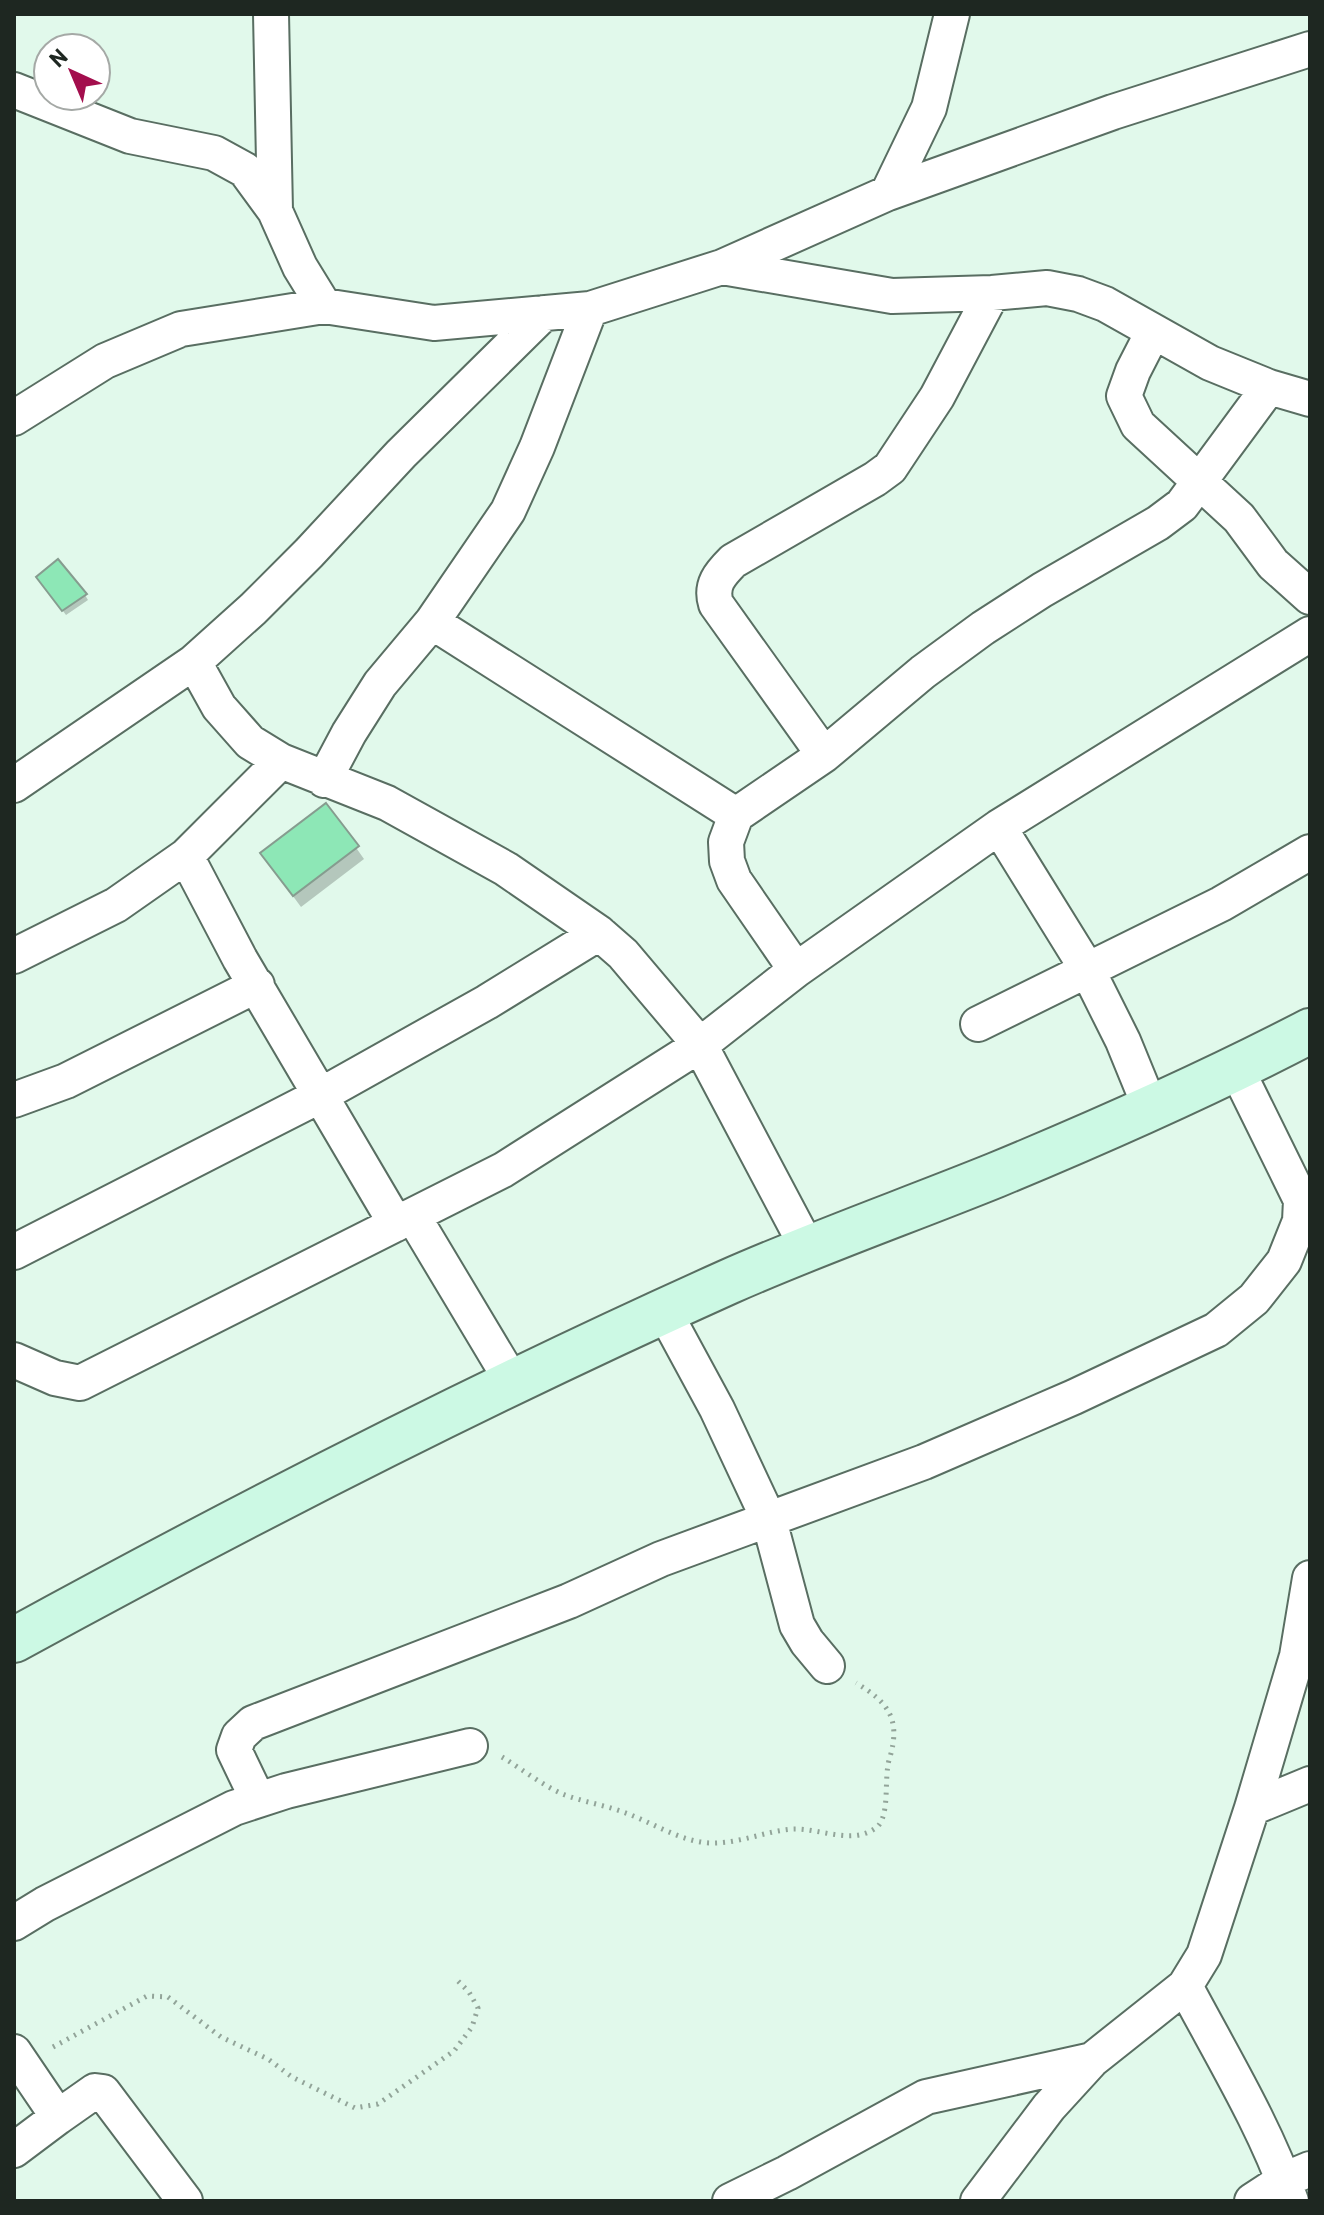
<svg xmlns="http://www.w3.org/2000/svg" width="1324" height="2215" font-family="Barlow,sans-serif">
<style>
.shadow{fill:#0003}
.building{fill:#8de7b6;stroke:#869c8f;stroke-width:2}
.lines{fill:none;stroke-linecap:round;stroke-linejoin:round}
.street-casing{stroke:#596e62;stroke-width:38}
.secondary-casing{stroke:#596e62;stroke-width:48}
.path{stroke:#92a499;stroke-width:5;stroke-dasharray:2 6;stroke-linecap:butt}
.street{stroke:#fff;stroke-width:34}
.secondary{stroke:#ccf9e4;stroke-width:44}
</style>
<rect width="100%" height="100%" fill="#e1f9eb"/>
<path class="shadow" d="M42,583L85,595L88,600L66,615Z
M326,805L364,859L301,907L270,865Z"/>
<path class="building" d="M58,559L87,594L62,611L36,577Z
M326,803L359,846L293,896L260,853Z"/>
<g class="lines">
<defs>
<path id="street" d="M271,14L275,211
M14,90L130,136L214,153L245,170L275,211L300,267L324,306
M888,193L929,108L952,14
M722,267L892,296L992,293L1047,288L1078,294L1105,304L1210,363L1269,387L1310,399
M1153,332L1133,371L1124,396L1138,425L1239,518L1273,564L1310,597
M14,418L105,361L181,329L324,306L434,323L590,309L722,267L888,193L1113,112L1310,49
M432,622L736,815
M194,662L219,707L250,742L281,761L387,803L506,869L599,933L623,954L700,1045L808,1249
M824,755L716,604C710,585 720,574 733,561L875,479L890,468L937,397L992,293
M324,780L349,733L380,684L432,622L508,511L537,447L590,309
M14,785L194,662L253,609L309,553L401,454L544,313
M999,827L1087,969L1123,1041L1150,1107
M186,856L240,959L396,1224
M14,956L116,905L186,856L281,761
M796,970L734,880L727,861L726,842L736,815L824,755L923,672L983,628L1042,590L1158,523L1182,505L1269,387
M978,1024L1221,904L1310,852
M14,1100L66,1081L257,985
M413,1216L513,1383
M14,1252L321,1095L487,1002L599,933
M665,1313L717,1409L769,1520L797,1625L807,1642L827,1666
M14,1360L55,1378L80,1383L503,1170L700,1045L796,970L999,827L1310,634
M258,1800L234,1750L239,1736L253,1723L569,1601L661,1559L924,1462L1074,1397L1216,1330L1254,1299L1284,1261L1300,1221L1301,1200L1236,1068
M1252,1808L1310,1784
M14,1923L45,1904L234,1808L286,1791L470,1746
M1185,1986C1222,2056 1265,2126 1291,2201
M14,2052L58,2117L14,2150
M58,2117L95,2091L103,2092L185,2201
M730,2201L787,2173L926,2097L1092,2060
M978,2201L1049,2107L1092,2060L1185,1986L1204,1955L1252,1808L1297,1656L1310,1578
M1252,2201L1284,2180L1310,2169"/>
<path id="secondary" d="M14,1640C248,1512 485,1391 728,1282C816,1243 907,1211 996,1175C1102,1131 1208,1084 1310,1031"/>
</defs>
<use href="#street" class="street-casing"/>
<use href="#secondary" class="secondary-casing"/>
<path class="path" d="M502,1757C522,1769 543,1786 565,1795C584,1802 604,1805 623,1812C652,1822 679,1841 709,1843C739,1844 765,1831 793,1829C820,1828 853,1846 877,1827C891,1814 883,1776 890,1757C901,1719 888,1702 856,1683
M53,2047L147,1996L168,1997L221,2037L268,2059L292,2077L355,2108L378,2104L454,2051L472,2027L478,2008L469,1992L458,1981"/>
<use href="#street" class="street"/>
<use href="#secondary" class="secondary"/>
</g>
<rect width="1324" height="2215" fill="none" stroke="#1e2721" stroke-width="32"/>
<g transform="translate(72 72) rotate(316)"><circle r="38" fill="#ffffff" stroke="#a5a9a6" stroke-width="2"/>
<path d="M0-6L14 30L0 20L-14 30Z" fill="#a30e4d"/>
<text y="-12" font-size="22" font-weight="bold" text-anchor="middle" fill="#1e2721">N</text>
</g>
</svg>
